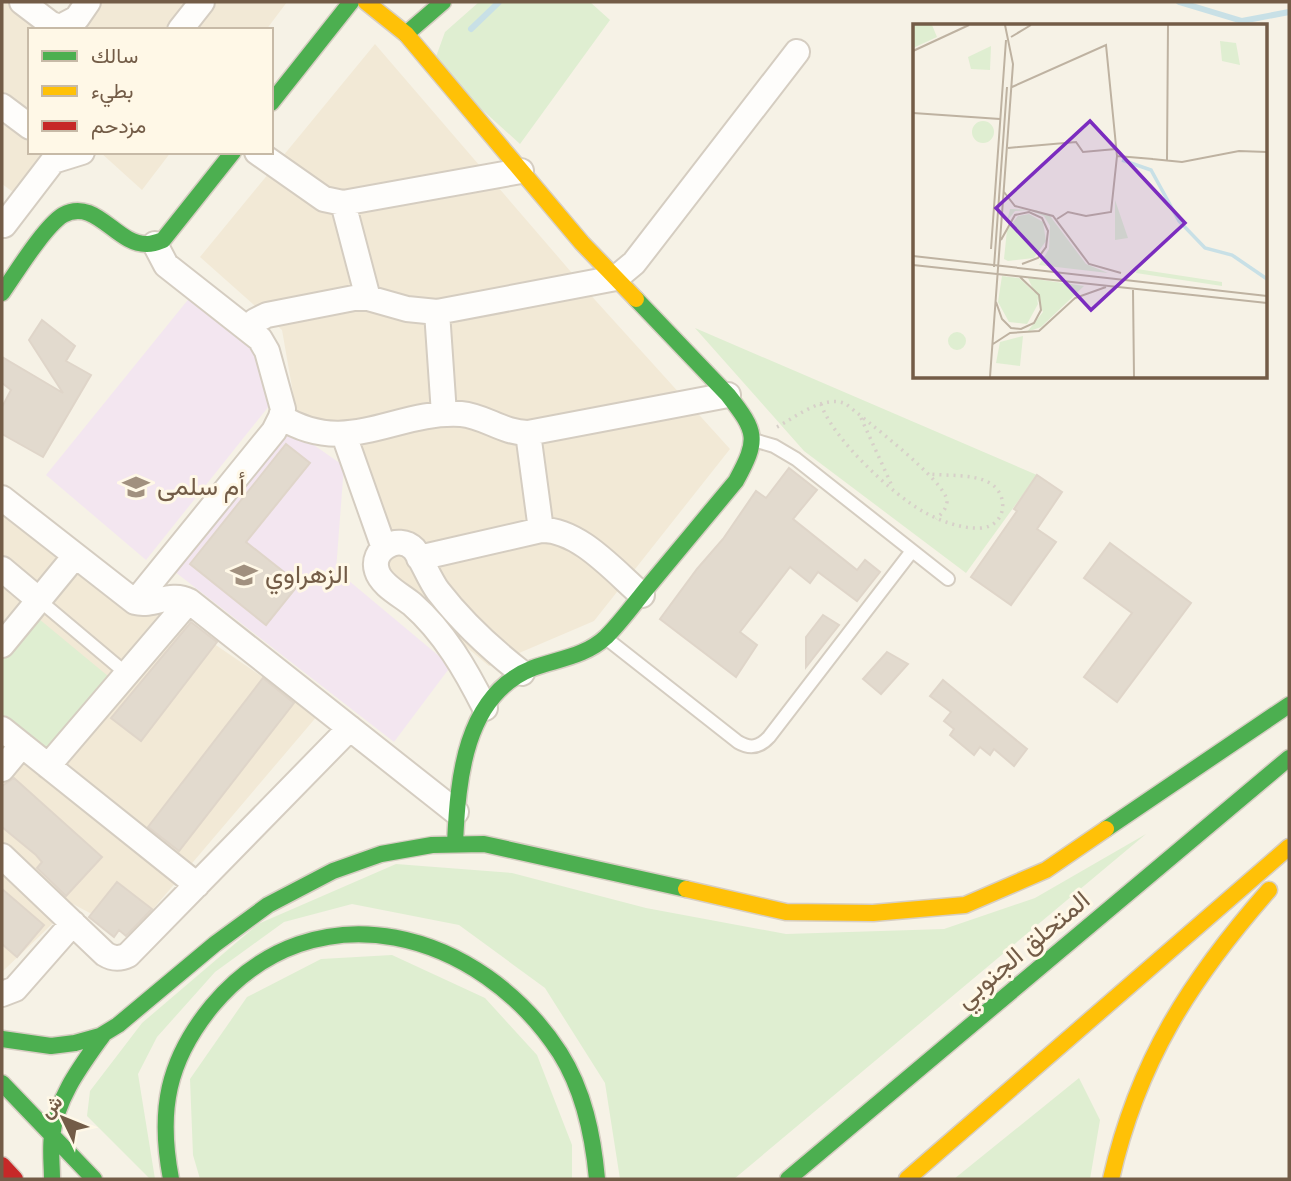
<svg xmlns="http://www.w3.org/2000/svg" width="1291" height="1181" font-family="Signika,Vazirmatn,sans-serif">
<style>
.residential{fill:#f2e9d6}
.education{fill:#f3e6f0}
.green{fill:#dfeed1}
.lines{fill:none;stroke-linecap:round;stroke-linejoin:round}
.stream{stroke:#c8e0e6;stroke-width:6}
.building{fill:#e2dace;stroke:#dfd5c9;stroke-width:2}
.lane-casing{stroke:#d5cdc1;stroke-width:16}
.street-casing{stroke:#d5cdc1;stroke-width:28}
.fast-casing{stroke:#d7cec3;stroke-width:19}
.slow-casing{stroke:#d7cec3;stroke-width:19}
.jam-casing{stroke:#d7cec3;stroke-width:19}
.path{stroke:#d7d0c9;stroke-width:3.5;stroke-dasharray:2 5;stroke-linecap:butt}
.lane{stroke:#fefdfb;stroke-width:12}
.street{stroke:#fefdfb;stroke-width:24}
.fast{stroke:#4caf50;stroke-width:16}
.slow{stroke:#ffc107;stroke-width:16}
.jam{stroke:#c62828;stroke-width:16}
.labels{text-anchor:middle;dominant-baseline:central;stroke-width:6;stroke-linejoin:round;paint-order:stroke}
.poi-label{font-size:26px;fill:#735c47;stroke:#fff8e7;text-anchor:start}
.street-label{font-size:26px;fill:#735c47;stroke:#fff8e7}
.inset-river{fill:none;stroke:#c8e0e6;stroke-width:3.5}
.inset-road{fill:none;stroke:#beb2a1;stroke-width:2}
.view{fill:#7b2cbf;fill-opacity:0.15;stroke:#7b2cbf;stroke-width:3.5}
.inset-edge{fill:none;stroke:#735c47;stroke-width:3.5}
</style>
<rect width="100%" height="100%" fill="#f6f2e6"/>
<path class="residential" d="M2,2H14L50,30H30V152H58L20,197L2,184Z
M101,2H287L266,30H80Z
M375,44L596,301L730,449L594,621L489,666L375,570L367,468L296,410L282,330L200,257Z
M100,152H171L142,190Z
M2,499L318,715L131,935L73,904L2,972Z"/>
<path class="education" d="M191,296L262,350L269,406L146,560L46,475Z
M281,422L344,466L336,570L451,666L394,742L170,568Z"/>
<path class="green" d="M479,2H590L610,20L520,144L433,65L445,32Z
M695,328L1037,475L966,573L804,451Z
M33,614L114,681L50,759L2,719V651Z
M1146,834L734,1179H620L605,1083L545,988L459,925L352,904L284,922L215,972L157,1037L138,1074L155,1179H150L87,1116L90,1091L142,1023L258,924L396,864L512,873L646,908L786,934L944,929L1035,898Z
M392,955L485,998L537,1055L572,1145V1179H200L193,1155L190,1079L247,997L321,959Z
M1079,1078L1100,1120L1090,1179H954Z"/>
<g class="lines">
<path class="stream" d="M1179,2L1242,21L1289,12
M471,29L499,2"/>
</g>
<path class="building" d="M42,320L75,346L66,361L91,375L43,457L2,434V407L11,390L2,383V357L63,393L29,340Z
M286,444L310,463L246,542L299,584L266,625L190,564Z
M789,468L817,490L793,519L857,570L865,560L880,572L857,601L818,572L810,583L790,567L740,632L757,645L736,677L660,619L697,569L723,539L756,491L766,498Z
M1037,475L1062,492L1037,529L1056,542L1011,605L971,577L1017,511L1014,509Z
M1110,543L1191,603L1117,702L1084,677L1132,613L1084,578Z
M823,615L839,625L806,667V637Z
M191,622L217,642L141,741L111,718Z
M887,652L908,664L881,694L863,679Z
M263,678L294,703L179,851L148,827Z
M943,680L1027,749L1014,766L994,749L990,755L980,747L974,755L950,735L954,729L944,721L951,712L930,696Z
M14,778L102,857L66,896L37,868L42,862L36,855L2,827V786Z
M117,882L152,909L126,936L119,930L114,937L89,917Z
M2,889L44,925L17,957L2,944Z"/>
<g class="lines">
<defs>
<path id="lane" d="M757,441L774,446L796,459L948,579
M39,600L127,674
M607,639L738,742C750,749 759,748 769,737L912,551"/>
<path id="street" d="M22,2L51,24L60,27L77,18L88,2
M180,30L202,2
M2,106L30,127
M257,152L324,199L343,203L521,171
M343,203L368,298
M4,225L53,161L82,152
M437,312L444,414
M248,328L255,321L267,315L354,298H368L407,309L437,312L616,278L634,263L797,52
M281,417C347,458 395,410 461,414C485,416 503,433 528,433L728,395
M528,433L541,530
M344,435L384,548
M2,498L135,602C154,607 170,591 189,601L456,812
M419,558L541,530C579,529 615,572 642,595
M2,569L39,600
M135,602L274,431L281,417L283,409L267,351L260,339L166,265L155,244
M2,645L75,556
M485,708C466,670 444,632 412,604C401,595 381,585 377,571C370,550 398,533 414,549C422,559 429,579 438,591C462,622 491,649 522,673
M2,729L197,885
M48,766L189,601
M2,769L22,745
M2,856L105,954C113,959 120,959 128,955L350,728
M2,994L15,989L73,923"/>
<path id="fast" d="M406,34L443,2
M271,103L351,2
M2,293C16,273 44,227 63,215C96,197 116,245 147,244C152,244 158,242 163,240L233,152
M1106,829L1289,705
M455,843C458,780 464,695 533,668C558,659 586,656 606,637C621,622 634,604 647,588C677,552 706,517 736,481C759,439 757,432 728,395L636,299
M2,1039L51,1046L75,1043L100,1036L118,1025L215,944L268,905L333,871L381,854L432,845L484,844L686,889
M2,1083L94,1179
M52,1179C52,1165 50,1150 52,1136C57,1097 81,1066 103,1035
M171,1179C158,1111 167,1061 212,1006C315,883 481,931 560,1053C584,1091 593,1135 597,1179
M788,1179L1289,758"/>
<path id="slow" d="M366,2L406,34L582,243L636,299
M686,889L786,912L873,913L965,905L1046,870L1106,829
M907,1179L1289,847
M1111,1179C1138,1061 1190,980 1269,890"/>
<path id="jam" d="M2,1165L15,1179"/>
</defs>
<use href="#lane" class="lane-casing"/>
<use href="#street" class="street-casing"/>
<use href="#fast" class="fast-casing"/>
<use href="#slow" class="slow-casing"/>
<use href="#jam" class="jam-casing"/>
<path class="path" d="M821,404C832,438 893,495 924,512C940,521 962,529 981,528C1007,526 1010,493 988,482C972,474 948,476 930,474
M861,418L893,488
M777,427C796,417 824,394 846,404C864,419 946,481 947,501C947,509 941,514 936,519"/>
<use href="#lane" class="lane"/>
<use href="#street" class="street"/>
<use href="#fast" class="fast"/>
<use href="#slow" class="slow"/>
<use href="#jam" class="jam"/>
</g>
<defs>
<symbol id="school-bare" viewBox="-9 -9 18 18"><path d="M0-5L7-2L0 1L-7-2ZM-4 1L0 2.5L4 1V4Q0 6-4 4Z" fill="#a1907f" stroke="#fff8e7" stroke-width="2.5" paint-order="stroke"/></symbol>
</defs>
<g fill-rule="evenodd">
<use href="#school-bare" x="117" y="468" width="38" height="38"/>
<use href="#school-bare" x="225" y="556" width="38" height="38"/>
</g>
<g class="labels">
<g class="poi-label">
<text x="157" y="487">أم سلمى</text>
<text x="265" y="575">الزهراوي</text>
</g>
<g class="street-label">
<text transform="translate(1023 950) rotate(-40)">المتحلق الجنوبي</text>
</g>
</g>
<g transform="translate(913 24)">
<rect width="354" height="354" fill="#f6f2e6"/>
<path d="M0,1H19L24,13L0,24ZM307,17L323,19L327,41L309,37ZM78,22L77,46L58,45L55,33ZM59 108a11 11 0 1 1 22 0a11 11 0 1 1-22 0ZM202,176L215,214L202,216ZM97,185L123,186L137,192L173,240L195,249L126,241L136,225L137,202L131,192L116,186L102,187L94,197ZM116,190L130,198L133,217L121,234L95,237L91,235L94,206L105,192ZM224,245L309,258V262L223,249ZM89,252L106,254L123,270L125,280L114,300L96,298L85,278ZM115,254L171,262L128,303L114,308L130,288ZM35 317a9 9 0 1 1 18 0a9 9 0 1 1-18 0ZM110,312L107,342L83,339L87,318Z" fill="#dfeed1"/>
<path class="inset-river" d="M209,136L238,146L266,197L292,224L319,231L354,255"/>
<path class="inset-road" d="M98,13L118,1M0,27L56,1M99,63L193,21L204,132L198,188L173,192L155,188L144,195M0,89L87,95M95,124L163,118L170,128L203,125M204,132L240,135M239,135L269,138L326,127L354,128M254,136L255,1M91,168L102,182L140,192L176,240L208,249M88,216L102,191L116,188L129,194L135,207L133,223L125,234L109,240M78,225L93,16M0,232L354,272M0,241L354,279M81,243L94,63M220,266L221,353M83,278L89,295L98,304L108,305L121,299L128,286L126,271L107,253M80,320L97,309L126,307L162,274L193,263M77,353L100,40L92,1"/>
<path class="view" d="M177,97L272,199L178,286L83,184Z"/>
<rect width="354" height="354" class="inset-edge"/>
</g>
<rect width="1291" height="1181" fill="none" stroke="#735c47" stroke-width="7"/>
<rect x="28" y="28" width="245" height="126" fill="#fff8e7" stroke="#c7baa7" stroke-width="2"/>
<rect x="42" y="51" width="35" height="10" fill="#4caf50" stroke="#c7baa7" stroke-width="2"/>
<text x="91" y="63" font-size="21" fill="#735c47">سالك</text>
<rect x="42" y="86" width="35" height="10" fill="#ffc107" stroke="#c7baa7" stroke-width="2"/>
<text x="91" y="98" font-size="21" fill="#735c47">بطيء</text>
<rect x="42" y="121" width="35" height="10" fill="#c62828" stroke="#c7baa7" stroke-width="2"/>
<text x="91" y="133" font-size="21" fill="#735c47">مزدحم</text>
<g transform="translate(63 1118) rotate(313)" stroke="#fff8e7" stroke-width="5" paint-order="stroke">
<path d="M0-5L12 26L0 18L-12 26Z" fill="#735c47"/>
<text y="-10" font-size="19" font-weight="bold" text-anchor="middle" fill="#735c47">ش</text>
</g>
</svg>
